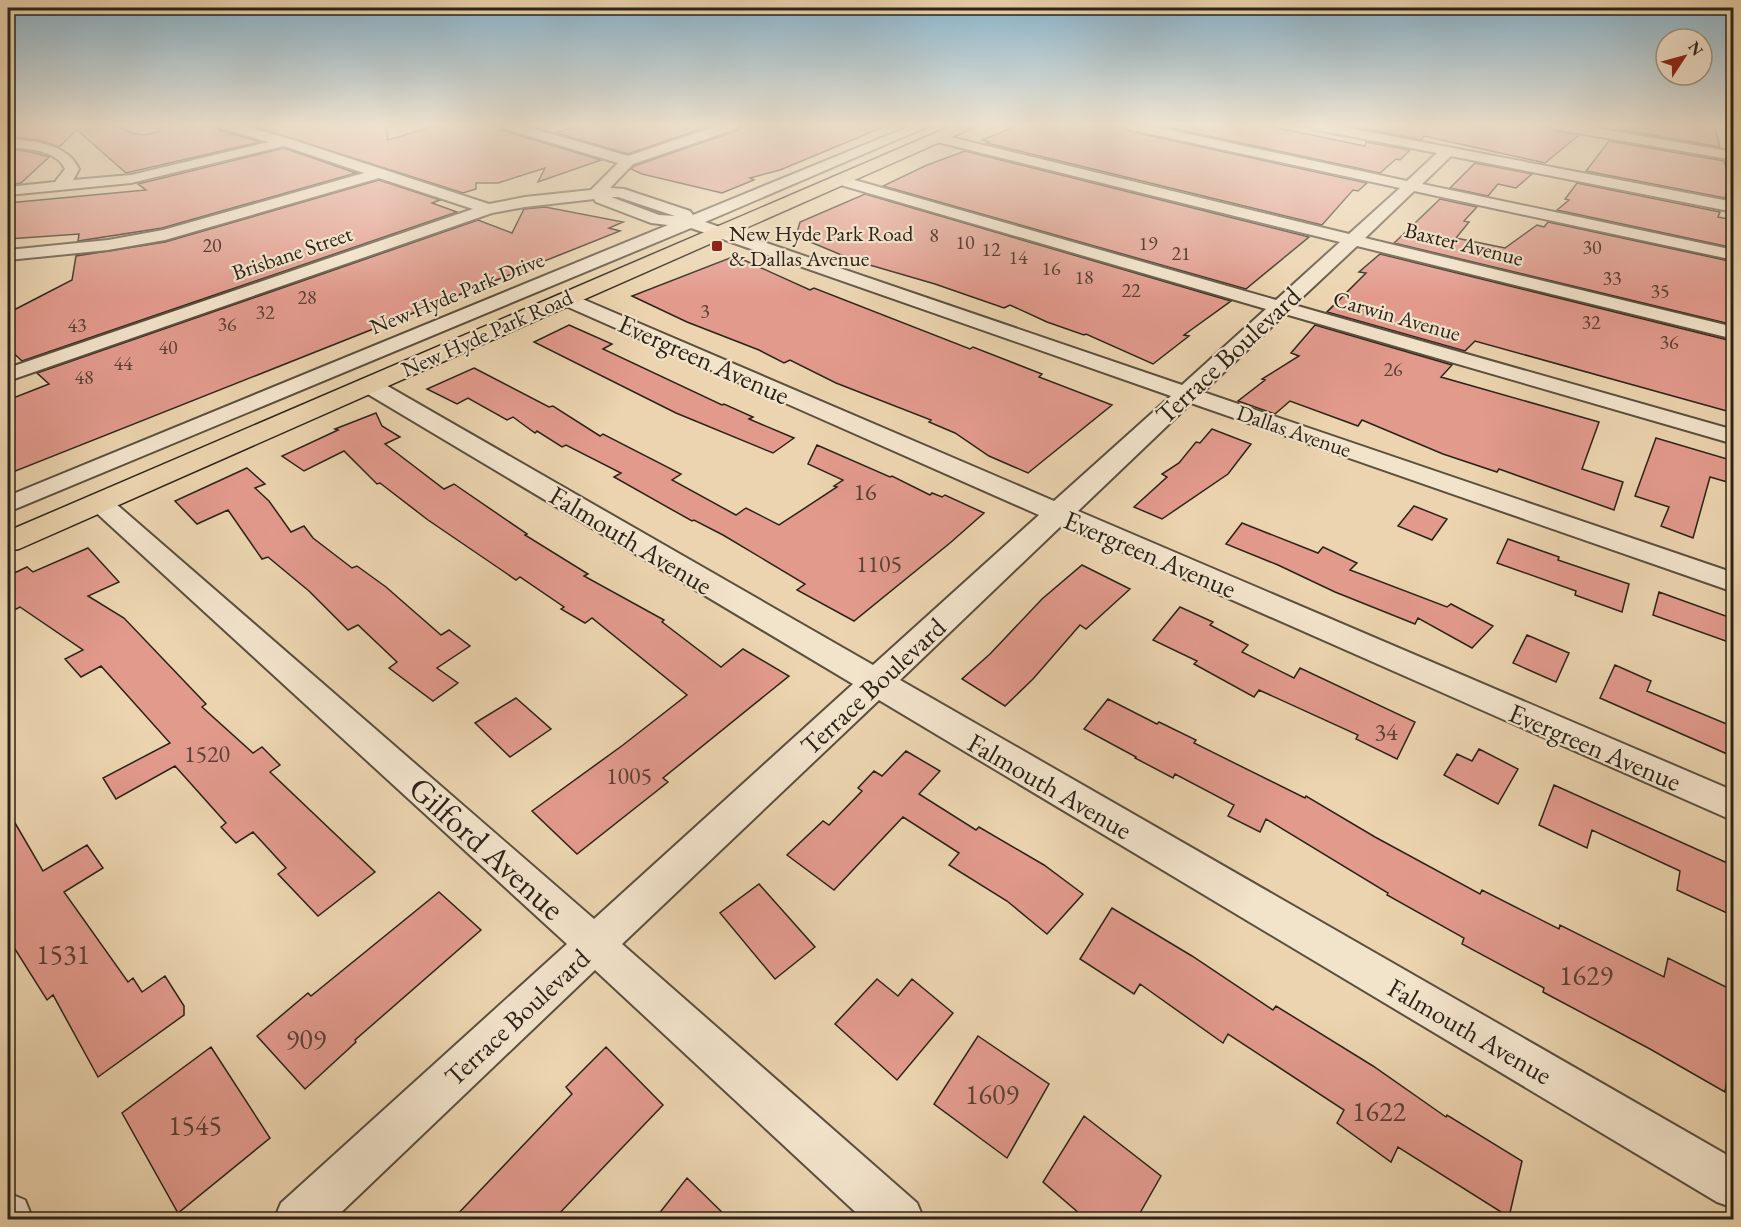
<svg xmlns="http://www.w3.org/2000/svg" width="1741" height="1227" font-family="'EB Garamond',serif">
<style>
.building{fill:#e29a8d;stroke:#2b2318;stroke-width:1.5}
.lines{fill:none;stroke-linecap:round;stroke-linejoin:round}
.minor-casing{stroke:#5b4f3e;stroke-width:4}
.major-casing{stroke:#2b2318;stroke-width:3}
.minor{fill:#f2e3cb;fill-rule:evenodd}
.major{fill:#ebd4af;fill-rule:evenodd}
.poi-dot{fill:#8f2418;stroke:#f2e3cb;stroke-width:2}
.labels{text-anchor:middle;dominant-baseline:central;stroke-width:4.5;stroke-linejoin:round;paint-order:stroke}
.far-number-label{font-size:20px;fill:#594135}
.far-poi-label{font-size:22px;fill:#2b2318;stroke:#f2e3cb;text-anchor:start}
.far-street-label{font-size:22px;fill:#2b2318;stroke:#f2e3cb}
.number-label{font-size:24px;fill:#594135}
.street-label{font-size:27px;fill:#2b2318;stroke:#f2e3cb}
.near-number-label{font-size:28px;fill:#594135}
.near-street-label{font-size:33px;fill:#2b2318;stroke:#f2e3cb}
</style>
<rect width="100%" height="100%" fill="#ebd4af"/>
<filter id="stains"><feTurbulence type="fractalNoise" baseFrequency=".00333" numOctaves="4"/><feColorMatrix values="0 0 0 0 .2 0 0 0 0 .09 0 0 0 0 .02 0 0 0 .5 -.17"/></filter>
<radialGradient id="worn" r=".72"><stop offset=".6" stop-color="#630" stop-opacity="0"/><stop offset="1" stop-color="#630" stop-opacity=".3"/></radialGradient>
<path class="building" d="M8,125H114L135,134L143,135L158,132L164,125H217L219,130L260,142L126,173L77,130L59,147L39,140L8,137Z
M249,125H386L388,140L438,125H499L501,130L601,160L538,182L545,168L498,183H476V189L463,193Z
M580,125H712L628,154L556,133Z
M741,125H880L881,128L780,170L750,178L754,180L722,193L642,174L631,169L634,166L739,130Z
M1019,125H1120L1128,131L1367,183L1358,191L1353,190L1322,225L986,143L990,142L982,140Z
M1158,125H1263L1365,146L1366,142L1410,150L1400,160L1396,159L1380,173Z
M1367,125H1547L1555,131L1579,135L1545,163L1424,136L1421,140L1367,129Z
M1621,125H1714L1720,147L1618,129Z
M1609,141L1724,161L1726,166L1734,167L1725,198L1586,171Z
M284,148L356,173L162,228L78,241L79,234L8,239V203L146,190L138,184Z
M8,149L31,152L49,157L21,183L8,185Z
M965,151L1309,237L1246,289L883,186L927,165Z
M1475,163L1532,174L1516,188L1498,184L1488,196L1450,188Z
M379,180L440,200L432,203L457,212L22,361L8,348V313L72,280L76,256L165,242Z
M1577,183L1720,212L1718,217L1728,219L1727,224L1734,225V248L1557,210L1569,200L1565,199Z
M865,194L1231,301L1184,335L1189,336L1153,364L1086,334L1084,335L1047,322L1010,305L1004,308L935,284L856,261L796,236L800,222Z
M1440,199L1477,207L1464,221L1469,222L1456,238L1505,248L1537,225L1544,227L1548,222L1734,262V325L1394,243Z
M545,207L623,222L609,228L620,231L8,474V400L49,384L37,373L478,220L512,233L524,209Z
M1380,254L1732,341L1727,358L1734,360V413L1475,341L1465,351L1327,312L1366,273L1359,272Z
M735,256L810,290L814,288L970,349L973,347L1042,374L1039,377L1112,405L1028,473L989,456L955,433L929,422L931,420L836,383L790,360L784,363L759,350L687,322L632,296Z
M569,325L612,344L603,349L722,405L724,404L753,417L749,419L794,438L773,453L676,413L534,342Z
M1315,325L1452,365L1441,377L1599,422L1582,469L1623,482L1614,510L1499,469L1497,472L1443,454L1362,420L1358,426L1290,401L1275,414L1238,401L1265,380L1262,379L1299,356L1291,353Z
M474,368L549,407L553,406L600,436L603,434L681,474L672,480L736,515L746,508L779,525L837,487L834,486L843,480L808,464L817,445L890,477L892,476L930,495L932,493L942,497L945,495L984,513L950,543L854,621L797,590L805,584L723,535L694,520L692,521L614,477L621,473L566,445L562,447L537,431L535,433L513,417L507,420L468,398L457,404L427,389Z
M376,413L382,426L400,437L385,444L444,489L454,484L527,534L525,535L588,574L584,576L664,620L662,622L721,667L743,649L789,676L663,778L668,782L577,854L532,811L623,745L687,695L592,618L585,623L561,609L564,607L520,577L516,580L500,569L428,520L380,483L377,484L344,451L304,471L282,456L338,430L335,429Z
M1212,429L1251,444L1228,474L1162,519L1134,507L1167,477L1162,474L1179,463L1196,442L1200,443Z
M1656,438L1734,461V484L1710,477L1693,538L1661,526L1669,507L1635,496Z
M247,468L265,484L255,488L269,501L291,532L304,526L313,538L352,568L357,566L386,587L441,635L449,630L470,646L437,668L458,683L433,701L389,668L397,662L358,625L348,630L309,591L268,557L262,559L228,510L197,524L175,501Z
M1414,506L1447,519L1432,540L1398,526Z
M1242,523L1318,553L1323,547L1357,563L1350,570L1447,607L1451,604L1493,626L1472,648L1418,618L1415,624L1335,592L1278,565L1226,544Z
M1508,539L1559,557L1558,560L1629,584L1622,612L1575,595L1576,591L1497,563Z
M88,548L119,582L88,596L124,618L206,704L202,707L253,753L262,747L280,765L270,772L375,872L318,916L278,874L286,868L253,832L236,843L221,827L226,823L175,766L116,799L103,778L170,743L101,666L81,677L65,659L83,650L20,607L8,613V576L27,567L33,572Z
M1082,565L1130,589L1086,629L1080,625L1033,679L1005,706L962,679L990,654L1042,599Z
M1659,592L1734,619V644L1653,615Z
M1180,607L1213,622L1210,625L1248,645L1242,652L1294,678L1300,668L1415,722L1397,759L1356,739L1358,735L1259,690L1254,697L1194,664L1197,661L1153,640Z
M1527,635L1569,653L1556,682L1513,663Z
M1615,665L1651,681L1647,691L1734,727V757L1600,698Z
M516,698L551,729L510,757L475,723Z
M1108,699L1157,724L1159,722L1196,740L1194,743L1305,798L1306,796L1375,837L1480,894L1482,890L1559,929L1560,925L1664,977L1668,958L1734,991V1030L1725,1092L1650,1049L1543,992L1544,988L1462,944L1464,938L1387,895L1388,893L1266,819L1260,832L1228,816L1234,805L1175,774L1173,778L1135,758L1136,757L1084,729Z
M1479,749L1518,769L1498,804L1444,775L1457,754L1472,761Z
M906,751L940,771L919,794L976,830L979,827L1044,865L1083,894L1047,934L1007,901L949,865L959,853L903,817L834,890L787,855L823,821L829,825L862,791L858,788L874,771L882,776Z
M1554,785L1734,866L1729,914L1677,890L1680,871L1592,830L1587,848L1539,825Z
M8,811L43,871L87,845L103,868L64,892L128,982L133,978L142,992L165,976L184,1006V1015L98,1077L53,995L47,1000L8,938Z
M759,884L815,947L775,979L720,913Z
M439,892L481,930L355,1040L356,1042L305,1089L257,1036L308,993L311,996Z
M1112,908L1192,956L1273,1010L1276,1006L1373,1066L1446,1117L1447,1115L1522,1161L1509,1217L1398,1147L1391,1162L1337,1123L1344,1110L1228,1034L1223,1043L1140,984L1134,994L1080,959Z
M877,979L898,996L912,979L953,1013L897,1080L835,1024Z
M978,1036L1049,1084L1007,1158L934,1104Z
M211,1047L270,1138L178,1213L122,1113Z
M606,1047L663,1105L553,1220H452L572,1094L566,1087Z
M1084,1116L1161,1176L1136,1220H1087L1043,1182Z
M687,1178L730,1220H654Z"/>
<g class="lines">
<defs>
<path id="minor" d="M219,125H240L290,139L489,204L525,197L591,190L618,163L502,128L501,125H521L628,156L720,125H739L738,128L633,164L610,188L624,189L690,211L693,215L913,125H931L705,222L1182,385L1266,309L834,183L832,180L834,177H844L1276,300L1340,242L933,141L931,138L938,134L1349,234L1400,188L1128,129L1122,125H1147L1407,181L1437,153L1312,129L1306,125H1333L1734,202V212L1451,156L1422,184L1734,250V260L1414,191L1365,238L1734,327V339L1357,246L1294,305L1734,430V444L1285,314L1203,392L1734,573V592L1191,403L1078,511L1734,791V821L1062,525L900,680L1734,1159V1208L1717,1202L879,700L622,944L917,1203L924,1220H864L595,970L333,1220H274L281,1203L567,944L90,507L87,502L90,497L99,495L108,497L594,919L853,684L361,390L358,385L361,380L369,379L377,380L873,665L1039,515L559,303L557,299L559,295H573L1054,501L1171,396L691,228L8,512V496L668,225L651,223L596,202L594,199L525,207L492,213L8,381V368L473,209L379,178L165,240L108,250L8,260V250L108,240L163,230L364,173L284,146L131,183L8,195V187L55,182L65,169C56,149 26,149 8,147V139C33,141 67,143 79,169L73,180L131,175L269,142L220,128ZM611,197H618L675,216L659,215Z
M1549,125H1579L1734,152V160L1555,129Z
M8,1193L25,1200L33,1220H8Z"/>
<path id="major" d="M954,125H974L972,128L19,549L8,551V531Z"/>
</defs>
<use href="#minor" class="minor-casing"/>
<use href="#major" class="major-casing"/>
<use href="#minor" class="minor"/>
<use href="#major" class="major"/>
</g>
<linearGradient id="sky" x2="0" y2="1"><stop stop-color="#88b6d1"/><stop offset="0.42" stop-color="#f6ecdb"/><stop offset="1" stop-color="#f6ecdb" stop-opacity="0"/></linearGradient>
<rect width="1741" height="297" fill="url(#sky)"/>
<rect class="poi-dot" x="711" y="240" width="12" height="12" rx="3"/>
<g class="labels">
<g class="far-number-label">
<text x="934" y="235">8</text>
<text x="965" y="242">10</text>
<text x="1148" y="243">19</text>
<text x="212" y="245">20</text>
<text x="1592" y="247">30</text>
<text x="991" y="249">12</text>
<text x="1181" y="253">21</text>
<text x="1018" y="257">14</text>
<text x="1051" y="268">16</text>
<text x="1084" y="277">18</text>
<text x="1612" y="278">33</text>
<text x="1131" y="290">22</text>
<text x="1660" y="291">35</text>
<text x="307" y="297">28</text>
<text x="705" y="311">3</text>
<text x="265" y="312">32</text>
<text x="1591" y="322">32</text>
<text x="227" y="324">36</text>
<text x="77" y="325">43</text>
<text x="1669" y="342">36</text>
<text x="168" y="347">40</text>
<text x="123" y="363">44</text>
<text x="1393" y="369">26</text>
<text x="84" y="377">48</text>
</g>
<g class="far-poi-label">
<text x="729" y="233">New Hyde Park Road<tspan x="729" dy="25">&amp; Dallas Avenue</tspan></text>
</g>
<g class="far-street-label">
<text transform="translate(1464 244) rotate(14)">Baxter Avenue</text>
<text transform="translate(292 253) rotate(-19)">Brisbane Street</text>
<text transform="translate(457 293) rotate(-22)">New Hyde Park Drive</text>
<text transform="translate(1397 316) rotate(16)">Carwin Avenue</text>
<text transform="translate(487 333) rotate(-24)">New Hyde Park Road</text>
<text transform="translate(1294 431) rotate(19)">Dallas Avenue</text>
</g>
<g class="number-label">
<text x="865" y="491">16</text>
<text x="879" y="563">1105</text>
<text x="1386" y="731">34</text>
<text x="207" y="753">1520</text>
<text x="629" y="775">1005</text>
</g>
<g class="street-label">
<text transform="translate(1228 355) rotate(-43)">Terrace Boulevard</text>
<text transform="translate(704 359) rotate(24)">Evergreen Avenue</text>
<text transform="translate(631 540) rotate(31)">Falmouth Avenue</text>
<text transform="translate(1150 554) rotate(23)">Evergreen Avenue</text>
<text transform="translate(873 686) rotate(-43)">Terrace Boulevard</text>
<text transform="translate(1595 747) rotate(23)">Evergreen Avenue</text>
<text transform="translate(1050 786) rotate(30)">Falmouth Avenue</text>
<text transform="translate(517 1017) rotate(-43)">Terrace Boulevard</text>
<text transform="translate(1470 1031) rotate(30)">Falmouth Avenue</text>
</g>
<g class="near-number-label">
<text x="63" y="954">1531</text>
<text x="1586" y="975">1629</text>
<text x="306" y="1039">909</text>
<text x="992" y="1094">1609</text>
<text x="1379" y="1111">1622</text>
<text x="195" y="1125">1545</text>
</g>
<g class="near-street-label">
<text transform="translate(487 848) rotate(42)">Gilford Avenue</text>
</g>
</g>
<rect width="1741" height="1227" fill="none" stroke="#ebd4af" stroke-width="30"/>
<rect x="9" y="9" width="1723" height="1209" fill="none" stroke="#2b2318" stroke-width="3"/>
<rect x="15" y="15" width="1711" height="1197" fill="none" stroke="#2b2318" stroke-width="1.5"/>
<g transform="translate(1684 57) rotate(54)"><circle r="28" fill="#f2e3cb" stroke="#a29683" stroke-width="1.5"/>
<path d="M0-4.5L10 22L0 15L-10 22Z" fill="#8f2418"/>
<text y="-9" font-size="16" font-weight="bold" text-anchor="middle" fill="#2b2318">N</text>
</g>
<rect width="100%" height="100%" filter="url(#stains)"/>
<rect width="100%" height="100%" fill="url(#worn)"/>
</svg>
